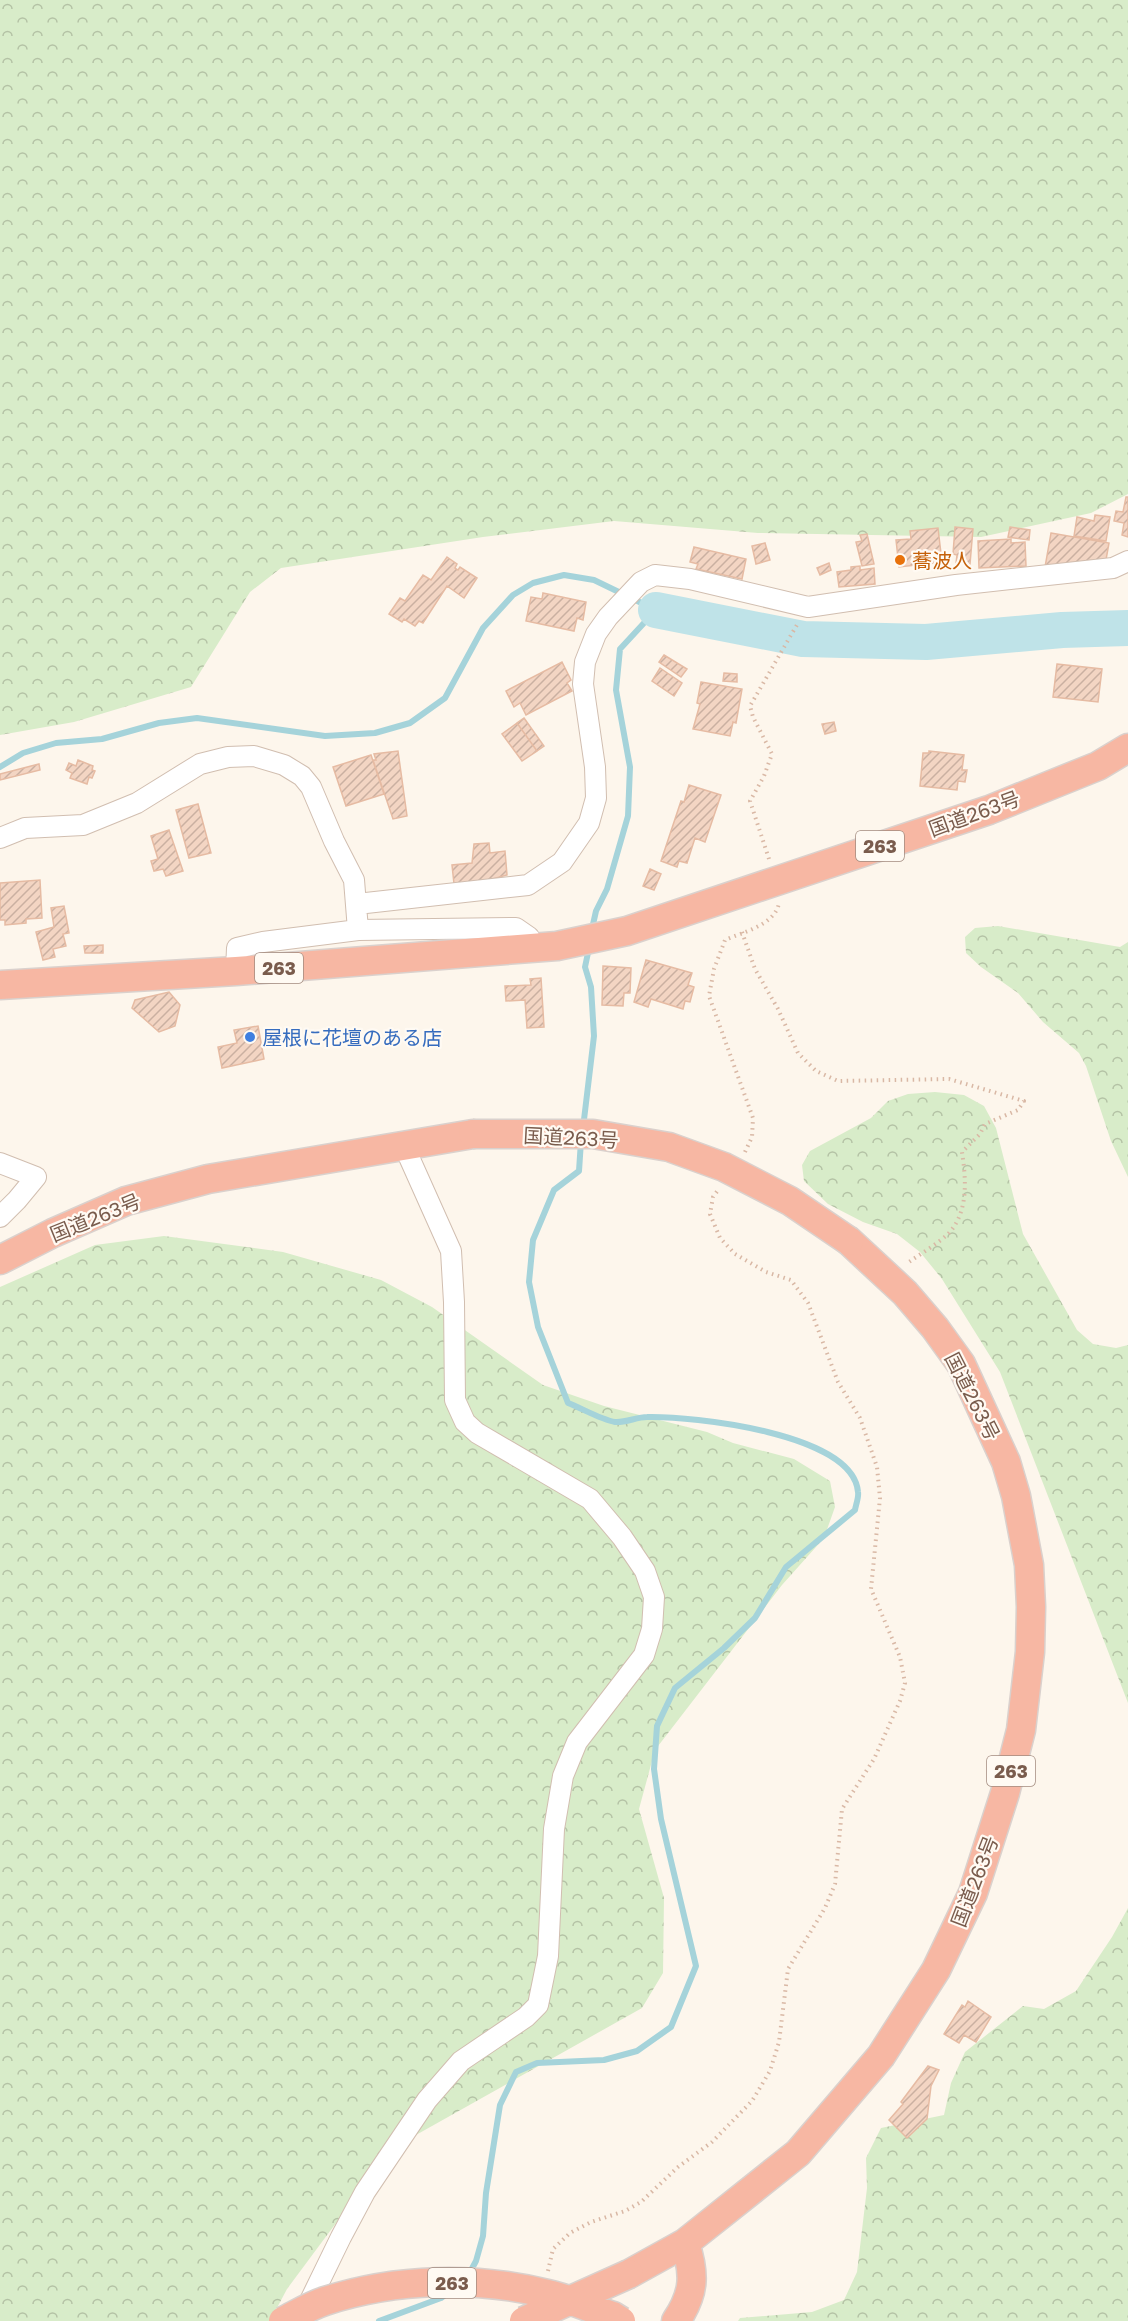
<svg xmlns="http://www.w3.org/2000/svg" width="1128" height="2321" font-family="'Golos Text','Noto Sans JP',sans-serif">
<style>
.forest{fill:url(#forest-crowns)}
.lines{fill:none;stroke-linecap:round;stroke-linejoin:round}
.stream{stroke:#a5d3da;stroke-width:6}
.river{stroke:#bfe3e8;stroke-width:36}
.building{fill:url(#building-hatch);stroke:#e6bba3;stroke-width:1.5}
.minor-casing{stroke:#d1beb0;stroke-width:22}
.highway-casing{stroke:#dad1cd;stroke-width:31}
.path{stroke:#d9b8a5;stroke-width:4;stroke-dasharray:1.5 4.5;stroke-linecap:butt}
.minor{stroke:#fff;stroke-width:20}
.highway{stroke:#f7b7a3;stroke-width:28}
.highway-bridge-casing{stroke:#dad1cd;stroke-width:31;stroke-linecap:butt}
.highway-bridge{stroke:#f7b7a3;stroke-width:28}
.food-dot{fill:#e8710a;stroke:#fffaf3;stroke-width:2}
.shop-dot{fill:#3f7fe0;stroke:#fffaf3;stroke-width:2}
.labels{text-anchor:middle;dominant-baseline:central;stroke-width:4.5;stroke-linejoin:round;paint-order:stroke}
.shield{fill:#fffaf3;stroke:#a28b7f;stroke-width:1.5}
.shield-label{font-size:18px;font-weight:bold;fill:#7a5c4d}
.food-label{font-size:20px;fill:#c56008;stroke:#fffaf3;text-anchor:start}
.street-label{font-size:20px;fill:#7a5c4d;stroke:#fffaf3}
.shop-label{font-size:20px;fill:#366cbe;stroke:#fffaf3;text-anchor:start}
</style>
<defs>
<pattern id="forest-crowns" width="20" height="18" patternUnits="userSpaceOnUse" patternTransform="scale(1.5)"><rect width="20" height="18" fill="#d8ecc9"/><path d="M2 6a3 3 0 1 1 6 0M12 15a3 3 0 1 1 6 0" fill="none" stroke="#b4c2a5"/></pattern>
<pattern id="building-hatch" width="6" height="6" patternUnits="userSpaceOnUse" patternTransform="scale(1.5)"><rect width="6" height="6" fill="#f3d5c3"/><path d="M-1 1l2-2M0 6l6-6M5 7l2-2" fill="none" stroke="#cab0a1"/></pattern>
</defs>
<rect width="100%" height="100%" fill="#fdf6ec"/>
<path class="forest" d="M0,0H1128V494L1091,513L981,537L758,533L614,521L483,537L281,568L250,592L191,687L74,722L0,735Z
M998,926L1120,947L1128,942V1177L1111,1141L1086,1066L1079,1053L1043,1022L1018,993L981,967L966,953L965,937L975,928Z
M935,1092L964,1095L984,1106L996,1128L1023,1234L1077,1330L1093,1344L1116,1348L1128,1345V1703L1000,1372L942,1279L920,1252L897,1234L863,1222L828,1204L804,1181L802,1165L810,1151L871,1118L888,1101L908,1094Z
M164,1236L283,1252L381,1280L432,1307L543,1385L604,1406L707,1432L733,1443L794,1459L830,1481L835,1507L824,1538L782,1585L655,1750L639,1809L664,1898L663,1973L642,2008L391,2149L287,2289L270,2321H0V1287L95,1245Z
M1128,1908V2321H738L740,2318L812,2312L844,2300L857,2272L867,2188L866,2158L881,2128L944,2115L951,2083L965,2052L1023,2006L1044,2009L1076,1991L1112,1937Z"/>
<g class="lines">
<path class="stream" d="M0,767L23,753L56,743L102,739L159,723L197,718L325,736L375,733L410,723L445,698L483,628L513,595L533,583L564,575L594,580L656,610L620,649L616,690L630,767L628,816L607,889L596,911L592,929
M583,1128L594,1036L591,987L585,967L589,948
M469,2274L476,2261L483,2236L486,2193L500,2105L516,2072L537,2063L604,2060L637,2051L671,2027L696,1966L661,1819L654,1769L657,1726L675,1688L724,1648L755,1618L786,1567L855,1510C856,1504 859,1497 858,1492C853,1433 692,1416 647,1417C637,1417 625,1423 615,1422C602,1420 581,1408 568,1403L538,1327L529,1282L533,1240L554,1190L579,1171L581,1141
M379,2321L441,2298L449,2292"/>
<path class="river" d="M656,610L803,639L926,642L1062,630L1128,628"/>
</g>
<path class="building" d="M1126,497H1128V537L1122,535L1124,523L1114,521L1116,511L1123,512Z
M1095,515L1110,517L1106,541L1074,536L1077,517L1094,521Z
M955,527L973,529L970,564L956,563L957,555L953,554Z
M1010,527L1030,530L1029,540L1008,537Z
M938,528L942,562L899,567L896,540L911,539L910,531Z
M1051,533L1109,543L1104,571L1045,567Z
M867,534L874,564L862,566L856,542L862,541L860,535Z
M1011,539V543L1025,542L1026,566L979,568L978,541Z
M765,543L770,560L756,564L752,546Z
M694,547L746,559L742,579L696,569L698,564L690,562Z
M447,557L457,564L455,568L458,570L460,567L477,578L464,598L447,586L423,623L419,621L415,626L404,619L402,622L389,614L400,598L405,601L423,575L431,580Z
M829,563L831,570L820,575L817,568Z
M860,566V570L874,568L875,584L839,587L837,572L851,570V567Z
M543,593L586,602L583,620L577,618L574,631L526,621L531,597L542,599Z
M664,655L687,669L681,677L659,662Z
M562,662L571,680L567,683L572,691L526,715L520,703L514,707L506,691Z
M1057,664L1102,669L1098,702L1053,697Z
M660,668L682,683L674,696L652,681Z
M724,673L737,674V682L723,681Z
M701,682L742,689L736,723L733,722L730,736L693,729L700,704L697,703Z
M524,718L544,746L537,751L517,723Z
M834,722L836,731L825,734L822,724Z
M517,723L537,751L522,761L502,734Z
M398,751L407,816L393,819L373,760H376L374,754Z
M929,751L964,755L962,770H967L965,782L958,781L957,790L920,786L923,753H929Z
M371,755L384,794L346,806L333,767Z
M78,760L93,766L92,770L95,771L92,778L89,777L87,784L70,778L72,773L66,770L69,763L76,766Z
M39,764L40,770L0,780V774Z
M689,785L721,795L705,842L695,838L687,863L679,861L677,867L661,861L681,801L684,802Z
M198,804L211,853L189,858L176,810Z
M169,830L183,871L166,876L163,869L154,871L151,861L158,859L151,836Z
M489,843L490,853L505,851L507,875L485,881L454,884L452,865L472,863L474,844Z
M650,869L661,874L654,890L643,886Z
M40,880L42,918L26,919V923L5,925V920H0V883Z
M64,906L69,933L63,934L66,946L53,949L55,957L43,960L36,932L54,927L51,908Z
M103,945V953H85L84,946Z
M646,960L692,973L688,985L694,987L690,1002L685,1001L683,1009L651,999L648,1007L634,1002Z
M603,966L631,968L630,993H624L623,1006L602,1005Z
M541,978L544,1027L527,1028L525,1000L506,1001L505,986L531,985L530,979Z
M169,992L180,1005L175,1026L159,1032L132,1008L135,1000Z
M258,1026L264,1059L222,1068L218,1047L237,1043L234,1030Z
M968,2001L991,2017L976,2042L964,2035L959,2043L944,2034L962,2005L965,2007Z
M928,2066L939,2070L931,2086L927,2119L907,2138L889,2120L903,2104L901,2102Z"/>
<g class="lines">
<defs>
<path id="minor" d="M0,838L25,828L83,825L137,803L200,764L228,757L254,756L284,765L302,776L311,787L334,841L354,880L358,930L263,942L237,948L236,971
M357,904L528,885L562,862L589,823L596,798L595,767L583,684L585,662L596,634L608,617L641,582L655,575L690,579L808,607L956,585L1113,568L1128,561
M358,930L516,928L529,937L531,949
M0,1163L36,1177L17,1200L0,1217
M304,2313L341,2237L365,2192L427,2100L461,2061L526,2017L538,2005L548,1956L554,1829L563,1776L577,1742L644,1655L652,1629L654,1597L645,1571L622,1537L590,1499L477,1433L465,1422L455,1400L454,1302L451,1251L404,1146"/>
<path id="highway" d="M0,985L236,971L557,946L627,931L989,810L1098,766L1128,748
M0,1260L53,1233L126,1201L208,1179L473,1134
M629,2274L685,2243L798,2153L881,2056L936,1970L973,1893L1005,1793L1021,1730L1030,1652L1031,1607L1029,1565L1016,1496L1006,1462L961,1364L935,1328L905,1293L849,1241
M676,2321C695,2293 695,2274 685,2243"/>
</defs>
<use href="#minor" class="minor-casing"/>
<use href="#highway" class="highway-casing"/>
<path class="path" d="M769,859L750,801L764,776L772,754L753,717L750,706L798,623
M742,932L755,969L778,1009L798,1053L816,1071L838,1081L949,1079L1024,1101L1018,1110L985,1124L980,1134L962,1152C966,1179 969,1212 948,1234C937,1244 922,1253 909,1262L906,1261
M745,1152L752,1137L753,1118L709,996L714,969L725,940C743,932 775,925 779,903
M548,2271L553,2249L570,2233L591,2222L625,2211L641,2202L678,2167L712,2142L752,2101L770,2071L779,2042L788,1969L825,1908L835,1884L842,1809L874,1759L900,1701L905,1683L900,1657L871,1589L880,1498L877,1467L860,1418L838,1382L808,1303L791,1280L766,1272L735,1254L720,1238L710,1214L713,1197L718,1190"/>
<use href="#minor" class="minor"/>
<use href="#highway" class="highway"/>
<defs>
<path id="highway-bridge" d="M473,1134H593L669,1147L724,1167L790,1201L849,1241
M283,2321C297,2314 310,2306 325,2301C396,2278 476,2276 548,2294C570,2299 592,2309 613,2316L621,2321
M524,2321L629,2274"/>
</defs>
<use href="#highway-bridge" class="highway-bridge-casing"/>
<use href="#highway-bridge" class="highway-bridge"/>
</g>
<circle class="food-dot" cx="900" cy="560" r="6"/>
<circle class="shop-dot" cx="250" cy="1037" r="6"/>
<g class="labels">
<g class="shield">
<rect x="856" y="831" width="48" height="30" rx="4.5"/>
<rect x="255" y="953" width="48" height="30" rx="4.5"/>
<rect x="987" y="1756" width="48" height="30" rx="4.5"/>
<rect x="428" y="2268" width="48" height="30" rx="4.5"/>
</g>
<g class="shield-label">
<text x="880" y="846">263</text>
<text x="279" y="968">263</text>
<text x="1011" y="1771">263</text>
<text x="452" y="2283">263</text>
</g>
<g class="food-label">
<text x="912" y="560">蕎波人</text>
</g>
<g class="street-label">
<text transform="translate(974 813) rotate(-20)">国道263号</text>
<text transform="translate(571 1137) rotate(3)">国道263号</text>
<text transform="translate(95 1217) rotate(-22)">国道263号</text>
<text transform="translate(973 1396) rotate(63)">国道263号</text>
<text transform="translate(974 1881) rotate(-69)">国道263号</text>
</g>
<g class="shop-label">
<text x="262" y="1037">屋根に花壇のある店</text>
</g>
</g>
</svg>
